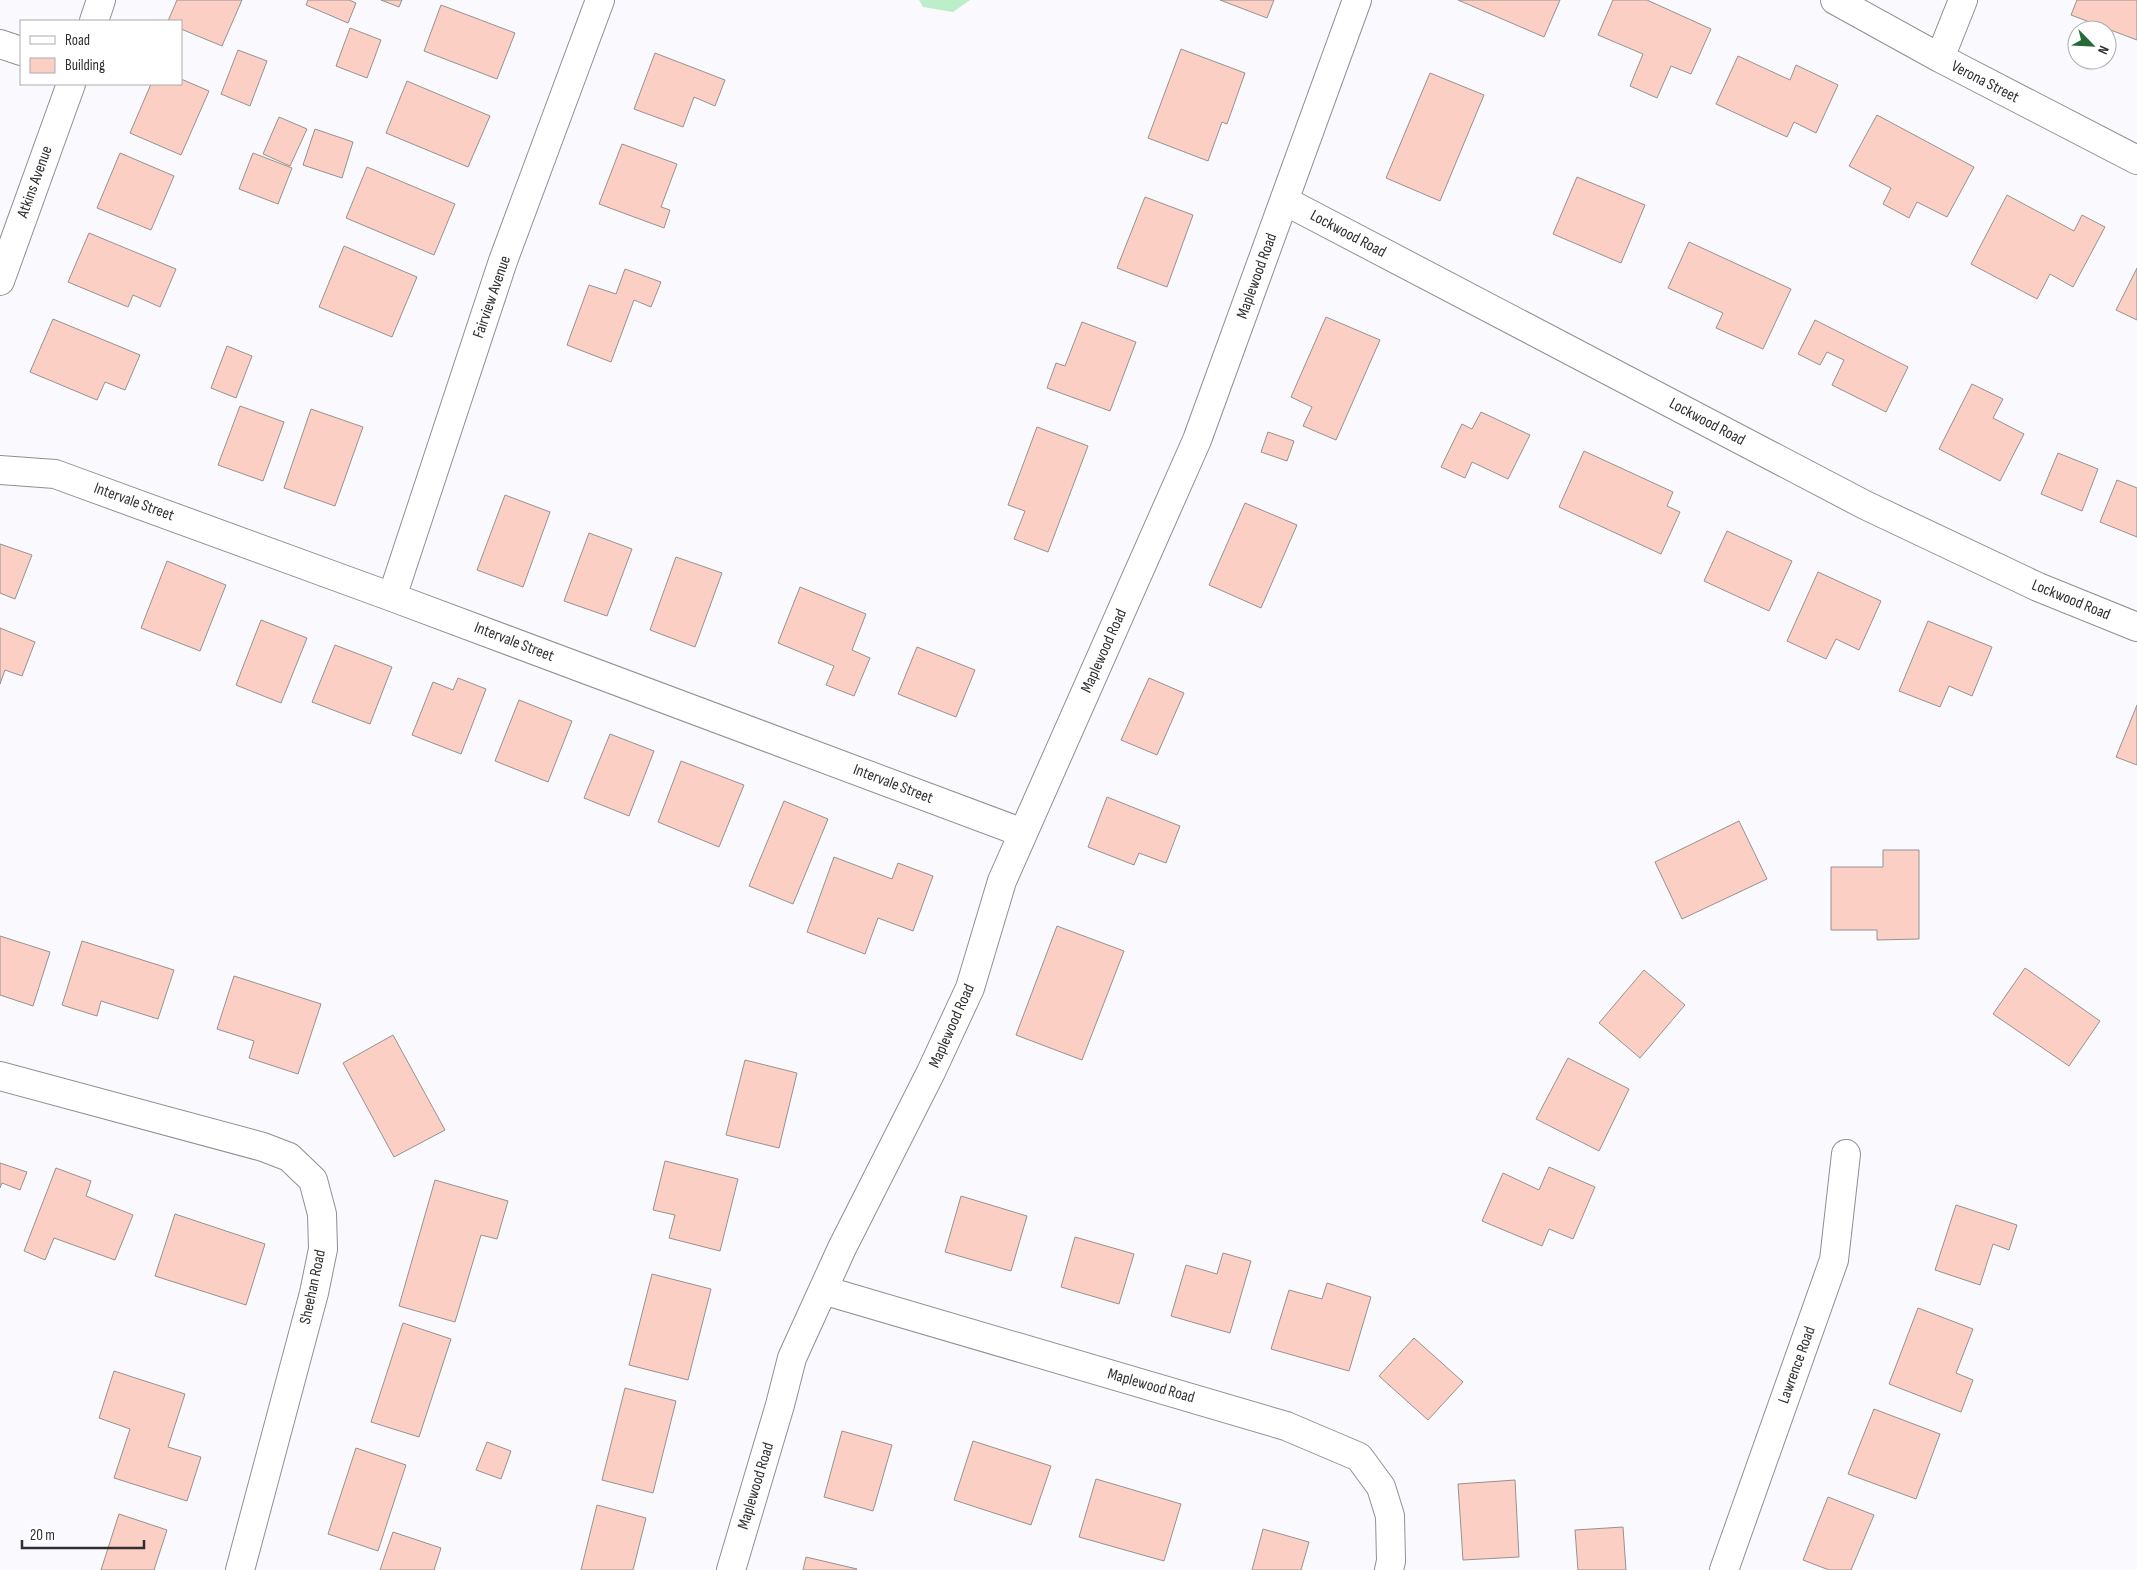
<svg xmlns="http://www.w3.org/2000/svg" width="2137" height="1570" font-family="'Sofia Sans Condensed',sans-serif">
<style>
.green{fill:#bceec9}
.building{fill:#fccfc5;stroke:#979291}
.lines{fill:none;stroke-linecap:round;stroke-linejoin:round}
.minor-casing{stroke:#909094;stroke-width:30}
.minor{stroke:#fff;stroke-width:28}
.labels{text-anchor:middle;dominant-baseline:central;stroke-width:4;stroke-linejoin:round;paint-order:stroke}
.street-label{font-size:16px;fill:#302f31;stroke:#fff}
</style>
<rect width="100%" height="100%" fill="#faf9fd"/>
<path class="green" d="M919,0H970L953,12L923,7Z"/>
<path class="building" d="M177,0H242L222,46L181,29V21H168Z
M308,0H349L356,3L348,23L306,5Z
M381,0H402L399,7Z
M1220,0H1274L1267,18Z
M1458,0H1560L1544,37Z
M1613,0H1647L1711,29L1691,74L1671,66L1657,98L1630,86L1643,54L1598,35Z
M2077,0H2137V40L2071,15Z
M441,5L515,33L497,79L424,51Z
M350,28L381,40L367,78L336,66Z
M1181,49L1245,73L1227,124L1222,122L1208,161L1148,138Z
M238,50L267,61L250,106L221,94Z
M655,53L725,80L715,106L694,97L683,127L634,109Z
M1738,56L1790,80L1796,65L1838,85L1816,133L1794,122L1787,137L1716,104Z
M1430,73L1484,95L1440,201L1386,178Z
M181,79L209,91L181,155L130,133L151,84H181Z
M407,81L490,116L468,167L386,133Z
M1877,115L1974,167L1947,217L1917,202L1909,218L1883,204L1891,188L1849,166Z
M279,117L307,129L290,166L263,154Z
M315,129L353,142L342,178L303,165Z
M622,144L677,164L661,207L670,210L664,228L599,204Z
M120,153L174,176L151,230L97,208Z
M253,153L292,168L278,204L239,189Z
M367,167L455,204L434,255L346,218Z
M1577,177L1645,205L1621,263L1553,234Z
M2007,195L2074,231L2082,215L2105,227L2073,287L2050,274L2037,299L1971,264Z
M1145,197L1193,215L1167,287L1117,268Z
M89,233L176,269L160,307L133,295L128,307L68,282Z
M1689,242L1791,289L1763,349L1716,328L1723,313L1668,288Z
M344,246L417,277L392,337L319,307Z
M2137,268V320L2116,310Z
M625,269L661,282L651,307L634,300L611,362L567,345L589,285L616,294Z
M1326,317L1380,340L1336,440L1303,426L1312,407L1291,397Z
M53,319L140,355L125,390L105,382L97,400L30,372Z
M1815,320L1908,367L1886,412L1832,385L1844,360L1827,352L1820,365L1798,354Z
M1082,322L1136,342L1110,411L1047,388L1056,363L1065,366Z
M227,346L252,356L236,398L211,388Z
M1972,384L2003,399L1993,418L2024,434L2000,481L1939,449Z
M240,406L284,422L263,481L218,465Z
M311,409L363,427L335,506L284,488Z
M1481,412L1530,435L1508,479L1472,462L1465,478L1441,467L1462,424L1472,429Z
M1037,427L1088,446L1048,552L1014,539L1025,511L1008,505Z
M1268,432L1294,441L1287,461L1261,452Z
M1584,451L1673,492L1667,506L1680,512L1661,554L1559,507Z
M2058,453L2098,469L2082,511L2041,494Z
M2117,480L2137,488V537L2100,522Z
M505,495L550,512L523,587L477,570Z
M1245,503L1297,525L1261,608L1209,585Z
M1727,531L1792,561L1769,611L1704,581Z
M589,533L632,549L607,616L564,601Z
M0,544L32,555L15,599L0,593Z
M676,557L722,573L695,647L650,630Z
M167,561L226,585L200,651L141,628Z
M1818,572L1881,601L1859,650L1836,639L1826,659L1787,641Z
M800,587L866,614L852,650L870,658L854,696L826,685L834,666L778,643Z
M261,620L307,638L281,703L236,685Z
M1928,621L1992,647L1972,696L1949,686L1940,707L1899,691Z
M0,628L35,642L22,676L5,670L0,684Z
M335,645L392,667L370,724L312,702Z
M917,647L975,670L956,717L898,694Z
M458,678L486,689L461,754L412,735L433,682L453,690Z
M1149,678L1184,693L1157,755L1121,740Z
M519,700L572,721L548,782L495,761Z
M2137,705V765L2116,757Z
M610,734L654,751L629,816L584,798Z
M681,761L744,785L719,847L658,822Z
M1107,797L1180,826L1166,863L1139,853L1134,865L1088,847Z
M784,801L828,819L793,904L749,886Z
M1739,821L1767,879L1682,919L1655,862Z
M1883,850H1919V939L1877,940V930H1831V867H1883Z
M834,857L892,879L898,863L933,876L913,931L878,918L865,954L807,932Z
M1057,926L1124,951L1082,1060L1016,1035Z
M0,936L50,952L33,1006L0,995Z
M82,941L174,970L158,1019L101,1001L97,1016L62,1005Z
M2025,968L2100,1021L2069,1066L1993,1014Z
M1644,970L1685,1005L1640,1058L1599,1023Z
M234,976L321,1004L298,1074L249,1058L254,1041L217,1029Z
M393,1035L445,1130L394,1157L343,1063Z
M1568,1058L1629,1089L1599,1151L1536,1119Z
M745,1060L797,1073L779,1148L726,1135Z
M665,1161L738,1179L720,1251L669,1238L675,1215L653,1210Z
M0,1163L27,1172L20,1190L2,1183L0,1188Z
M1549,1167L1595,1187L1573,1239L1549,1229L1542,1246L1482,1221L1503,1173L1539,1190Z
M56,1168L91,1181L86,1196L133,1215L115,1260L54,1238L45,1260L24,1251Z
M435,1180L508,1201L497,1239L481,1235L455,1322L399,1306Z
M961,1196L1027,1216L1011,1271L945,1252Z
M1956,1205L2017,1225L2009,1250L1993,1244L1980,1285L1935,1270Z
M175,1214L265,1244L246,1305L155,1276Z
M1075,1237L1134,1254L1119,1304L1061,1287Z
M1223,1253L1251,1261L1230,1333L1171,1316L1186,1265L1217,1274Z
M652,1274L711,1289L688,1380L629,1365Z
M1327,1283L1371,1297L1349,1371L1271,1349L1289,1290L1322,1299Z
M1918,1308L1973,1329L1956,1373L1973,1380L1961,1412L1889,1384Z
M403,1323L451,1339L419,1437L371,1422Z
M1414,1338L1463,1382L1428,1420L1379,1376Z
M114,1371L185,1394L168,1447L201,1457L187,1501L114,1478L130,1429L99,1418Z
M625,1388L676,1401L653,1493L602,1480Z
M1874,1409L1940,1434L1916,1499L1848,1474Z
M842,1431L892,1445L873,1511L824,1497Z
M973,1441L1051,1466L1031,1525L954,1500Z
M487,1442L511,1451L501,1479L476,1470Z
M356,1448L406,1465L378,1551L328,1534Z
M1096,1479L1181,1504L1164,1561L1079,1537Z
M1515,1480L1519,1557L1463,1560L1458,1484Z
M1828,1497L1874,1515L1851,1570H1829L1803,1560Z
M597,1505L646,1518L633,1570H581Z
M119,1514L167,1530L154,1570H101Z
M1623,1527L1626,1570H1578L1575,1530Z
M1263,1529L1309,1542L1301,1570H1252Z
M393,1532L441,1548L434,1570H380Z
M806,1557L857,1569L856,1570H803Z"/>
<g class="lines">
<defs>
<path id="minor" d="M1835,0L1940,58L2137,160
M94,21L101,0
M0,44L21,51
M1940,58L1963,0
M1285,201L1865,505L2038,587L2137,627
M0,281L71,84
M0,470L55,474L392,597L1023,833
M392,597L503,261L600,0
M0,1076L263,1147L289,1157L313,1180L322,1214L323,1249L314,1293L240,1570
M823,1290L1286,1426L1359,1457L1381,1487L1390,1516L1391,1561L1389,1570
M731,1570L780,1405L792,1358L842,1248L931,1072L970,988L1002,881L1197,440L1357,0
M1724,1570L1834,1260L1846,1154"/>
</defs>
<use href="#minor" class="minor-casing"/>
<use href="#minor" class="minor"/>
</g>
<g class="labels">
<g class="street-label">
<text transform="translate(1985 82) rotate(27)">Verona Street</text>
<text transform="translate(35 182) rotate(-70)">Atkins Avenue</text>
<text transform="translate(1348 234) rotate(28)">Lockwood Road</text>
<text transform="translate(1257 276) rotate(-70)">Maplewood Road</text>
<text transform="translate(492 297) rotate(-71)">Fairview Avenue</text>
<text transform="translate(1707 422) rotate(28)">Lockwood Road</text>
<text transform="translate(134 502) rotate(20)">Intervale Street</text>
<text transform="translate(2071 600) rotate(22)">Lockwood Road</text>
<text transform="translate(514 642) rotate(21)">Intervale Street</text>
<text transform="translate(1104 651) rotate(-66)">Maplewood Road</text>
<text transform="translate(893 784) rotate(21)">Intervale Street</text>
<text transform="translate(952 1026) rotate(-66)">Maplewood Road</text>
<text transform="translate(313 1287) rotate(-78)">Sheehan Road</text>
<text transform="translate(1797 1365) rotate(-70)">Lawrence Road</text>
<text transform="translate(1151 1386) rotate(16)">Maplewood Road</text>
<text transform="translate(756 1486) rotate(-73)">Maplewood Road</text>
</g>
</g>
<rect x="20" y="20" width="162" height="65" fill="#ffffff" stroke="#acacad"/>
<rect x="30" y="36" width="25" height="8" fill="#ffffff" stroke="#acacad"/>
<text x="65" y="45" font-size="15" fill="#302f31">Road</text>
<rect x="30" y="58" width="25" height="15" fill="#fccfc5" stroke="#acacad"/>
<text x="65" y="70" font-size="15" fill="#302f31">Building</text>
<g transform="translate(2092 45) rotate(114)"><circle r="24" fill="#ffffff" stroke="#acacad"/>
<path d="M0-4L9 19L0 12L-9 19Z" fill="#256b37"/>
<text y="-8" font-size="14" font-weight="bold" text-anchor="middle" fill="#302f31">N</text>
</g>
<path d="M22 1540v8h122v-8" fill="none" stroke="#302f31" stroke-width="2.5"/>
<text x="30" y="1540" font-size="15" fill="#302f31" stroke="#ffffff" stroke-width="4" paint-order="stroke">20 m</text>
</svg>
